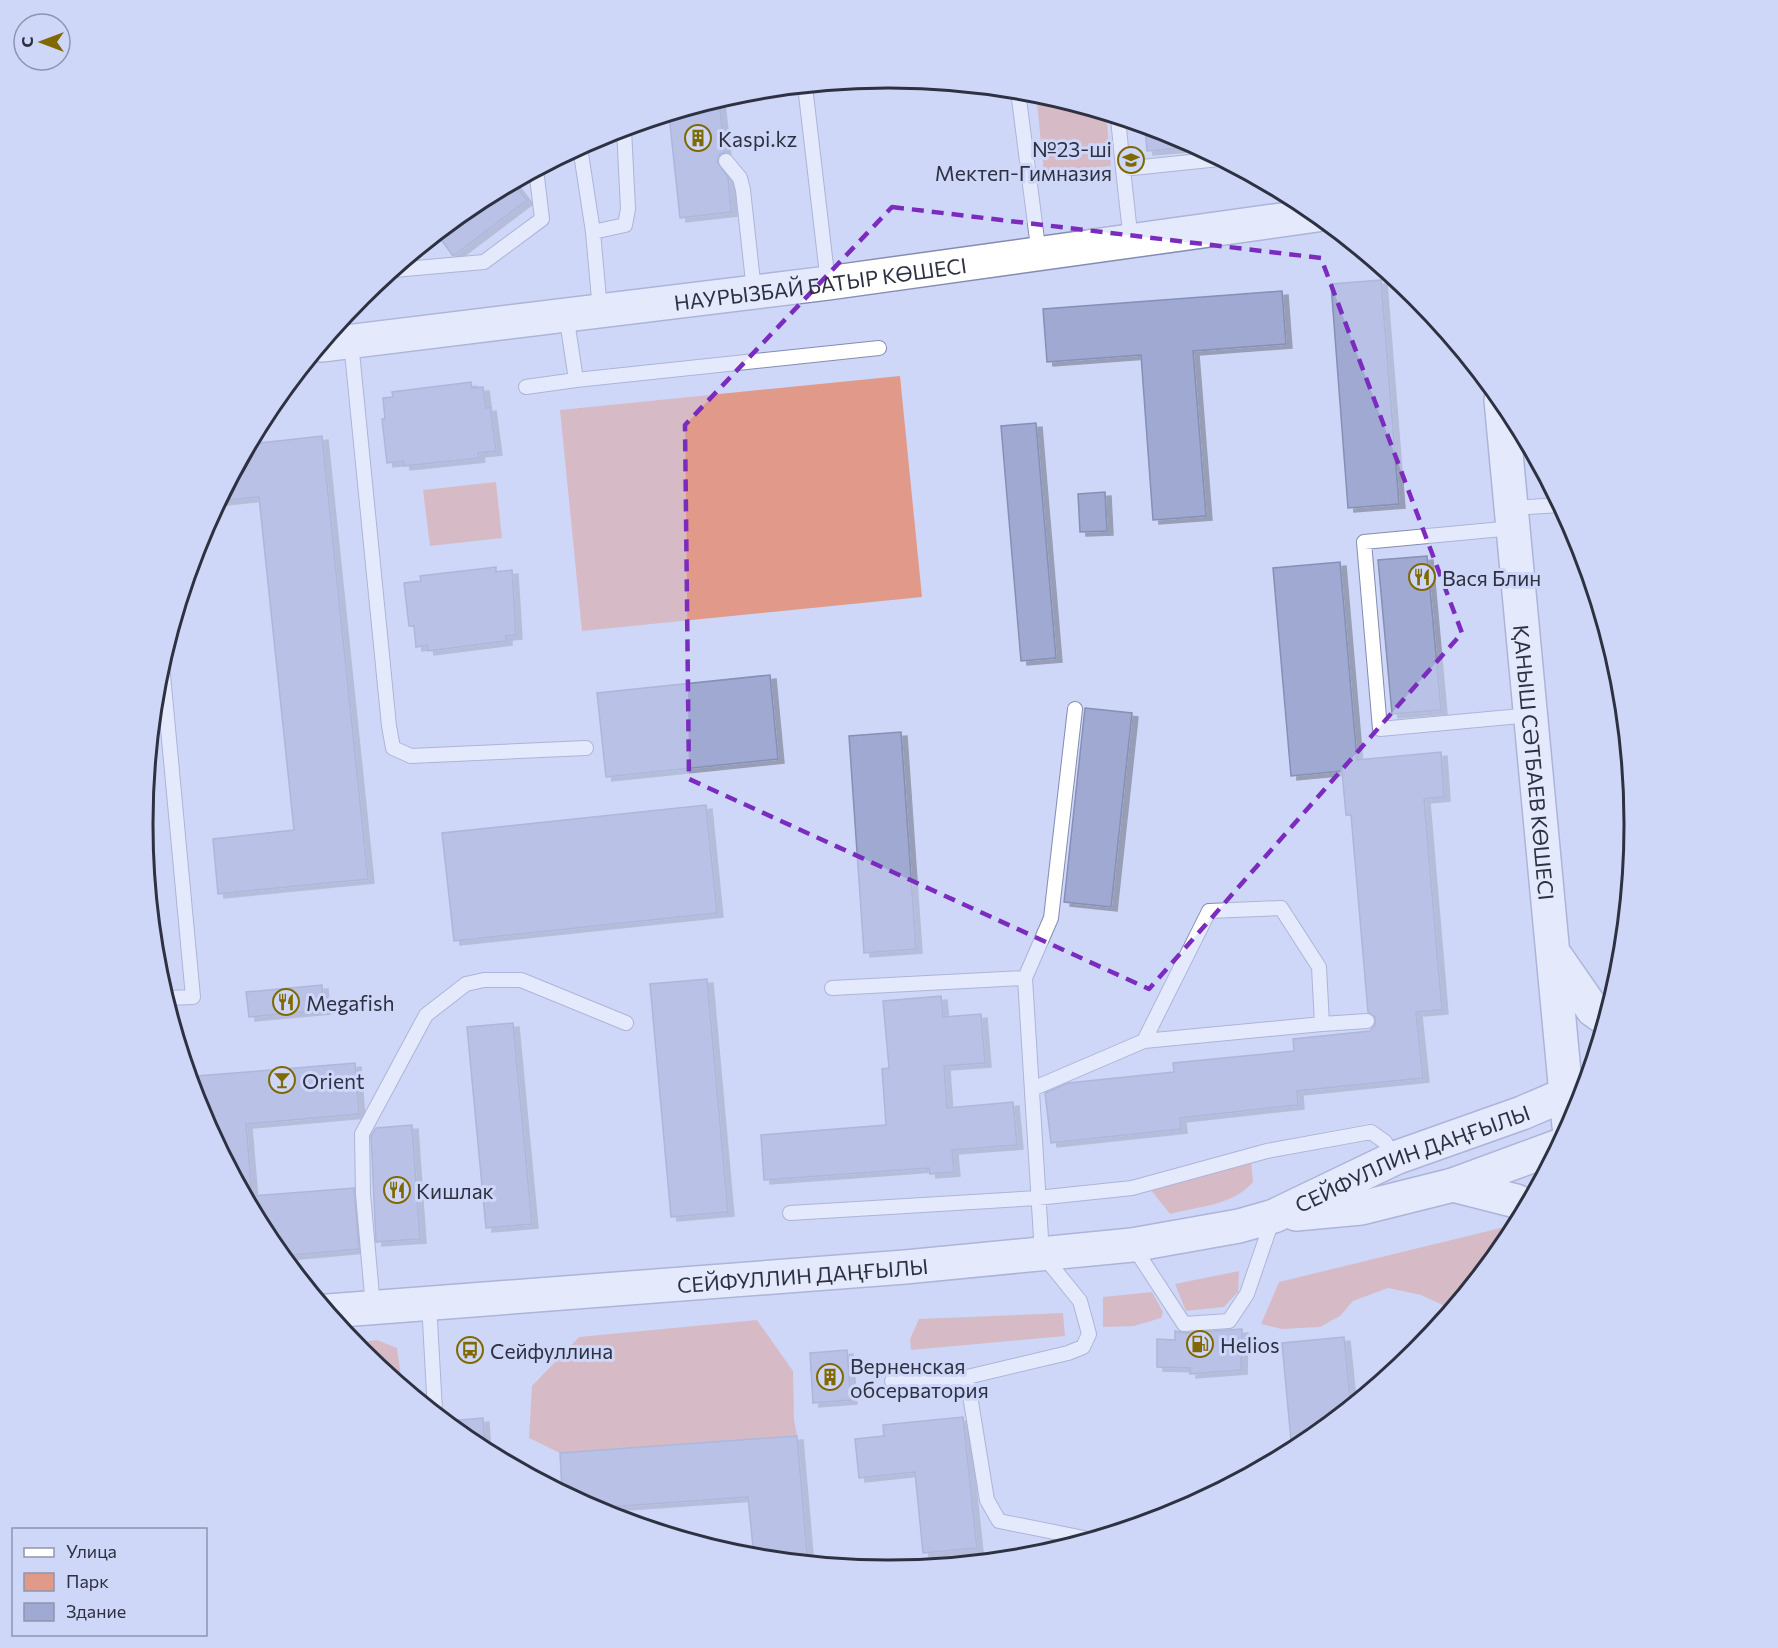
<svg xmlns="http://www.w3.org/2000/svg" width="1778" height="1648" font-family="Commissioner,sans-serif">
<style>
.green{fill:#e19a89}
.building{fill:#9fa9d1;stroke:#8690b6;stroke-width:1.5;filter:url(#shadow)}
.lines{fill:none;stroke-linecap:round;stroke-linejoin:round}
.service-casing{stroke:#838cb3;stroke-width:16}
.secondary-casing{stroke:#838cb3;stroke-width:36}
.service{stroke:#fff;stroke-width:14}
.secondary{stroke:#fff;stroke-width:33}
.marked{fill:none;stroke:#7b2cbf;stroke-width:4.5;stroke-dasharray:12 8;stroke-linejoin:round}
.labels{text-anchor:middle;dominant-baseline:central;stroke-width:6;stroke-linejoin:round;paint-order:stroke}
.poi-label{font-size:21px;fill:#2d3141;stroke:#ced7f8;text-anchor:start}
.street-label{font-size:21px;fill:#2d3141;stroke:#ced7f8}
.rim{fill:none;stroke:#2d3141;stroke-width:3}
</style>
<defs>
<filter id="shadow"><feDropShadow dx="6" dy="4" stdDeviation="0" flood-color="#0004"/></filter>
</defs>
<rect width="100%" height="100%" fill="#ced7f8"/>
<path class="green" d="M1036,93L1106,114L1111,166L1044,173Z
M900,376L922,597L582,631L560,410Z
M496,482L502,538L430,546L423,490Z
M1251,1160L1253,1182C1232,1206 1199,1206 1170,1214L1150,1189Z
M1517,1224L1509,1239L1451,1309L1421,1295L1388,1288L1353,1301L1340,1316L1320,1327L1282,1329L1261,1324L1279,1282Z
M1239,1271L1238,1292L1224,1307L1186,1311L1175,1284Z
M1152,1292L1163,1312L1161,1318L1134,1326L1103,1327V1297Z
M1063,1313L1065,1336L911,1350L910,1339L919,1319Z
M757,1320L793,1371L794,1419L797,1436L560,1453L529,1438L532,1386L579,1337Z
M377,1340L397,1348L402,1384L354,1343Z"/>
<path class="building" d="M719,100L725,152L720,154L717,162L728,177L731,212L680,218L669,115Z
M1145,126L1175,135L1197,147L1147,151Z
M514,183L527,200L453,256L437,234L475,204Z
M1381,280L1399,504L1348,508L1331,284Z
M1282,291L1286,344L1193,351L1206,516L1153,520L1141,355L1047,362L1043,309Z
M471,382L472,388L483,387L486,408L490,407L496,451L478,453L479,458L404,466L403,461L387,463L382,419H385L383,398L393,397L392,392Z
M1036,423L1056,658L1021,661L1001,426Z
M322,436L368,879L218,894L213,839L294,830L259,497L220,501L251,444Z
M1105,492L1107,531L1080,532L1078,494Z
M1427,556L1441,710L1392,714L1378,560Z
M1340,562L1357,760L1441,752L1444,797L1424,799L1442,1010L1416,1012L1423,1078L1297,1091L1298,1105L1180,1118L1181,1129L1051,1143L1045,1093L1068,1083L1174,1072L1173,1063L1294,1051L1293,1039L1370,1031L1375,1025V1017L1368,1012L1351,815H1346L1342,771L1291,776L1273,568Z
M496,567V572L512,570L516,635L506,636V641L428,651L427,645L416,647L414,626H409L404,583L421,581L420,576Z
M770,675L778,759L606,777L597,693Z
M1085,708L1132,713L1111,907L1064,902Z
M901,732L916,949L864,953L849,736Z
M706,805L717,913L454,941L442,833Z
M707,979L728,1212L671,1217L650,984Z
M322,985L324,1010L249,1017L246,992Z
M941,996L943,1017L981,1014L985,1063L944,1066L947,1108L1013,1102L1017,1145L952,1150L954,1172L930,1174L929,1168L764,1180L761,1135L886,1125L882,1069L889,1068L883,1001Z
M513,1023L532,1224L486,1228L467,1027Z
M355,1063L359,1114L246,1124L252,1196L354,1188L359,1249L283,1256L269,1238L200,1109L197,1076Z
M412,1125L420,1239L376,1242L371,1136L376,1128Z
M1242,1329L1241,1370L1190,1374V1368L1157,1367V1339L1175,1340V1331L1185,1333Z
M1344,1337L1351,1405L1303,1444L1292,1451L1282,1343Z
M847,1350L851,1400L813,1403L810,1353Z
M963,1417L977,1548L923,1553L915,1472L859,1478L855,1439L884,1436L883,1425Z
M483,1418L485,1450L446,1421Z
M797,1436L808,1562L754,1557L748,1497L594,1508L562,1491L560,1453Z"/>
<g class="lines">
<defs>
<path id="service" d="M805,86L828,283
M1018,91L1039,255
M1118,118L1123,169L1219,159
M580,147L593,232L600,310
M726,161L740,178L743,190L754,291
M1123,169L1131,242
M593,232L625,225L628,209L624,129
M394,270L484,262L542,219L537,177L533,172
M566,314L576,380L879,348
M351,342L389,726L393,748L411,756L586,748
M526,387L576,380
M1512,508L1561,505
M1513,528L1364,542L1380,729L1531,715
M162,664L193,997L166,998
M832,988L1025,978
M1322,1024L1367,1021
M1032,1089L1144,1041L1209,911L1281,908L1319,967L1322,1024L1144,1041
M790,1213L1037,1198L1132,1188L1267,1151L1371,1132L1385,1142L1394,1158
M1133,1246L1184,1324L1229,1321L1247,1294L1273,1218
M429,1303L435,1411
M373,1307L363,1194L362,1134L426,1015L466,984L484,980H521L626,1023
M967,1377L987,1500L999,1521L1089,1539
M892,1381L967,1377L1068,1353L1083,1347L1089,1334L1080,1301L1042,1254L1025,978L1051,918L1075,709"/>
<g id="secondary">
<path id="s1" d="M322,345L828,283L1317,215"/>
<path id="s2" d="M1501,400L1569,1126"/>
<path d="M1557,958L1593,1010L1606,1019"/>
<path d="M1453,1185L1516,1201L1527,1206"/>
<path d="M1296,1214L1361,1208L1453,1185L1559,1146"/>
<path id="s3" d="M328,1311L905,1267L1132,1245L1239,1226L1274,1216L1395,1158L1522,1113L1585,1086"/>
</g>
</defs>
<use href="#service" class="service-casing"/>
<use href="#secondary" class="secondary-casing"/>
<use href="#service" class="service"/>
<use href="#secondary" class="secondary"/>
</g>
<path d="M0 0H1778V1648H0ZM892,207L1321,258L1462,633L1149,989L689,779L685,425Z" fill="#ced7f8" fill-opacity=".55" fill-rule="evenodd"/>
<path class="marked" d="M892,207L1321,258L1462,633L1149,989L689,779L685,425Z"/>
<defs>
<symbol id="building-ring" viewBox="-11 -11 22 22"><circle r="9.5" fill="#ced7f8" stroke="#7f6900" stroke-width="1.5"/><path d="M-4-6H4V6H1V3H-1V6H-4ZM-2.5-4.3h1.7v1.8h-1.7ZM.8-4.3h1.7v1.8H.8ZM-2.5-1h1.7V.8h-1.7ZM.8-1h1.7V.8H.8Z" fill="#7f6900"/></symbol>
<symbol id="school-ring" viewBox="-11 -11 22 22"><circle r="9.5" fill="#ced7f8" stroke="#7f6900" stroke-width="1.5"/><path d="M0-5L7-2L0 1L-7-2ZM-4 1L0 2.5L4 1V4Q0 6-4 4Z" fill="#7f6900"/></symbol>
<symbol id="restaurant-ring" viewBox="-11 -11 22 22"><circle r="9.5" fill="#ced7f8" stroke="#7f6900" stroke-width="1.5"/><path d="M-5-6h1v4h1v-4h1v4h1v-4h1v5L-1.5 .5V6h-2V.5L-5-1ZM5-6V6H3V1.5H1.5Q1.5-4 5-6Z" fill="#7f6900"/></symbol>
<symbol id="bar-ring" viewBox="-11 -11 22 22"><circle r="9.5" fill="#ced7f8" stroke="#7f6900" stroke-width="1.5"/><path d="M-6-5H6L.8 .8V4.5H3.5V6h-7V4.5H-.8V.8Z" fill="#7f6900"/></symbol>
<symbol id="fuel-ring" viewBox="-11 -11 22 22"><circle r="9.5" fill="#ced7f8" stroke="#7f6900" stroke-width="1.5"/><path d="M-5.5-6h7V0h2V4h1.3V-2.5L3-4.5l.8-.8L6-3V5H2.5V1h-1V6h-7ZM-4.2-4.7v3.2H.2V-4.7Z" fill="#7f6900"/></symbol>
<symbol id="bus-ring" viewBox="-11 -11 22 22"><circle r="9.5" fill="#ced7f8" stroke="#7f6900" stroke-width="1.5"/><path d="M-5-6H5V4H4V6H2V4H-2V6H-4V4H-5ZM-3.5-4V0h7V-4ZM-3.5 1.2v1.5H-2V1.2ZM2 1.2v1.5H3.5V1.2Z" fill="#7f6900"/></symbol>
</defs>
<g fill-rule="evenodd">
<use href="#building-ring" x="683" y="123" width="30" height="30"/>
<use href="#school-ring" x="1116" y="145" width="30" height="30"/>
<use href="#restaurant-ring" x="1407" y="562" width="30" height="30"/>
<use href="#restaurant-ring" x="271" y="987" width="30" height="30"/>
<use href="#bar-ring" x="267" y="1065" width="30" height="30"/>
<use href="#restaurant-ring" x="382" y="1175" width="30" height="30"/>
<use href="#fuel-ring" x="1185" y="1329" width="30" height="30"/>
<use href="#bus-ring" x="455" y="1335" width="30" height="30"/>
<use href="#building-ring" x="815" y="1362" width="30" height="30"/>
</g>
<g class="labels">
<g class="poi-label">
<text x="718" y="138">Kaspi.kz</text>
<text x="1112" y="148" text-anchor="end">№23-ші<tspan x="1112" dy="24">Мектеп-Гимназия</tspan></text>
<text x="1442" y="577">Вася Блин</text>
<text x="306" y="1002">Megafish</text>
<text x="302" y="1080">Orient</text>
<text x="416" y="1190">Кишлак</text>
<text x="1220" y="1344">Helios</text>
<text x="490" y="1350">Сейфуллина</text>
<text x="850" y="1365">Верненская<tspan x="850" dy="24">обсерватория</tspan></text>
</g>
<g class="street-label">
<text stroke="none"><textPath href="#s1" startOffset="502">НАУРЫЗБАЙ БАТЫР КӨШЕСІ</textPath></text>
<text stroke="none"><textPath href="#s2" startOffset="364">ҚАНЫШ СӘТБАЕВ КӨШЕСІ</textPath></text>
<text stroke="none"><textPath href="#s3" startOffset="1102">СЕЙФУЛЛИН ДАҢҒЫЛЫ</textPath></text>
<text stroke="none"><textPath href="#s3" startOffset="476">СЕЙФУЛЛИН ДАҢҒЫЛЫ</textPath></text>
</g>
</g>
<path d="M0 0H1778V1648H0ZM888 88H889A735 735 0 0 1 1624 823V825A735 735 0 0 1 889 1560H888A735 735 0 0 1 153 825V823A735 735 0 0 1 888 88Z" fill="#ced7f8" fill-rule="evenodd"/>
<path class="rim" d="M888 88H889A735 735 0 0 1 1624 823V825A735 735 0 0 1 889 1560H888A735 735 0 0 1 153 825V823A735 735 0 0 1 888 88Z"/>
<rect x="12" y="1528" width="195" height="108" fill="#ced7f8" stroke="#8e95af" stroke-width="1.5"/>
<rect x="24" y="1548" width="30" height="9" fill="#ffffff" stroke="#8e95af" stroke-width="1.5"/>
<text x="66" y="1558" font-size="18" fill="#2d3141">Улица</text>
<rect x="24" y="1573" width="30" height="18" fill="#e19a89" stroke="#8e95af" stroke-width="1.5"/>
<text x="66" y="1588" font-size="18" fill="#2d3141">Парк</text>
<rect x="24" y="1603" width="30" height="18" fill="#9fa9d1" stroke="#8e95af" stroke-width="1.5"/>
<text x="66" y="1618" font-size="18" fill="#2d3141">Здание</text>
<g transform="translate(42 42) rotate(270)"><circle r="28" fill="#ced7f8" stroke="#8e95af" stroke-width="1.5"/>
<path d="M0-4.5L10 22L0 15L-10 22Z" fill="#7f6900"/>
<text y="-9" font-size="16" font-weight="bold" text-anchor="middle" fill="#2d3141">С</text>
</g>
</svg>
